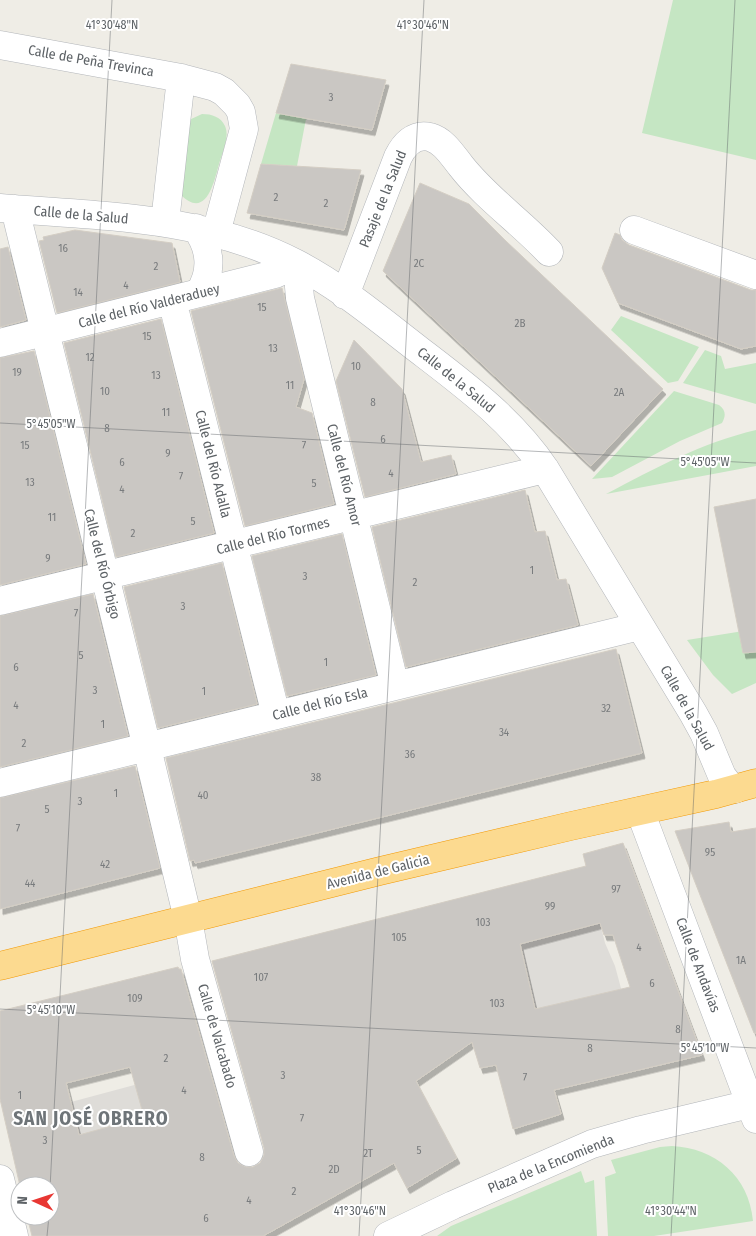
<svg xmlns="http://www.w3.org/2000/svg" width="756" height="1236" font-family="'Fira Sans Condensed',sans-serif">
<style>
.industrial{fill:#dedcd8}
.green{fill:#c5e6c3}
.building{fill:#cac7c3;stroke:#d4cec4;fill-rule:evenodd;filter:url(#shadow)}
.lines{fill:none;stroke-linecap:round;stroke-linejoin:round}
.street-casing{stroke:#b3b6ba;stroke-width:29}
.highway-casing{stroke:#f29903;stroke-width:29}
.street{stroke:#fff;stroke-width:28}
.highway{stroke:#fcda90;stroke-width:28}
.ticks{fill:none;stroke:#5d6266;stroke-width:1;stroke-opacity:0.45}
.labels{text-anchor:middle;dominant-baseline:central;stroke-width:4;stroke-linejoin:round;paint-order:stroke}
.number-label{font-size:11px;fill:#787b7d}
.street-label{font-size:14px;fill:#5d6266;stroke:#fff}
.district-label{font-size:19px;font-weight:bold;letter-spacing:1px;fill:#6e7478;stroke:#fff}
.ticks-label{font-size:12px;text-anchor:middle;fill:#5d6266;stroke:#fff;stroke-width:4;stroke-linejoin:round;paint-order:stroke}
</style>
<defs>
<filter id="shadow"><feDropShadow dx="3" dy="5.5" stdDeviation="0" flood-color="#0004"/></filter>
</defs>
<rect width="100%" height="100%" fill="#efede6"/>
<path class="industrial" d="M600,923L605,943L615,966L626,1007L538,1023L520,944Z
M153,1080L161,1113L82,1151L71,1102Z"/>
<path class="green" d="M673,0H756V160L642,133Z
M276,113L306,119L297,166L261,164Z
M202,114C212,114 221,117 225,126C230,137 222,153 219,164C214,182 206,221 180,194L189,120Z
M621,316L699,347L678,381L668,383L611,330Z
M705,350L721,356L725,369L756,363V404L683,383Z
M674,391L719,405C726,410 726,416 722,423L680,441L612,477L592,479Z
M756,430V466L606,494C656,468 701,443 756,430Z
M756,629V683L732,694L713,675L687,640Z
M672,1146C715,1148 749,1176 753,1221L654,1236H608L605,1177L616,1173L611,1160L660,1147Z
M581,1171L585,1183L594,1180L597,1236H437L451,1226Z"/>
<path class="building" d="M291,64L386,80L372,130L276,113Z
M261,164L361,170L344,230L247,213Z
M420,183L469,204L506,241L663,389L591,466L383,271Z
M75,230L172,243L180,282L57,313L39,241L44,240L43,237Z
M615,233L620,235L622,240L629,245L751,290H756V346L741,349L618,303L602,268Z
M8,247L26,320L0,327V249Z
M282,288L304,379L296,407L312,413L334,504L245,526L191,311Z
M161,319L214,533L116,557L64,343Z
M354,340L402,389L421,462L451,455L456,474L365,497L336,381Z
M34,351L86,564L0,585V358Z
M525,490L535,532L545,531L557,580L566,579L578,625L406,667L372,527Z
M756,499V652L743,653L714,507Z
M342,534L376,675L287,696L252,556Z
M222,563L257,704L158,728L124,587Z
M93,594L128,736L0,767V616Z
M616,649L642,753L195,863L194,860L190,861L166,758Z
M135,766L160,868L0,909V798Z
M729,822L731,832L756,828V1033H754L675,831Z
M623,843L702,1055L554,1090L561,1114L513,1129L496,1065L480,1068L472,1042L416,1081L457,1158L407,1188L394,1163L263,1236H32L27,1216H50V1186H20L0,1099V1011L178,967L179,969H181L234,1156L238,1163L246,1167H253L260,1163L264,1155V1148L212,961L586,866L583,854ZM600,923L604,935H613L630,987L535,1009L520,944ZM130,1067L144,1117L79,1135L66,1083Z"/>
<g class="lines">
<defs>
<path id="street" d="M0,45L181,78L215,87L224,92L237,105L241,112L244,129L216,233
M0,208C100,216 204,216 295,263C340,286 380,320 419,350C466,386 512,420 545,469L693,713L704,733L722,776L729,785L735,789
M15,209L143,731L188,919L195,959L249,1152
M165,222L181,78
M196,228C211,248 213,272 199,293
M634,230L756,275
M345,295L398,157C404,145 414,133 430,137C444,141 452,155 461,166C486,198 521,222 549,252
M172,300L276,715
M0,343L275,274L297,264L300,298L395,686
M0,601L545,469
M0,783L640,626
M640,811L756,1119
M0,1179L14,1236
M388,1236L453,1205L592,1144L641,1130L750,1104"/>
<path id="highway" d="M0,966L380,871L571,826L716,794L756,783"/>
</defs>
<use href="#street" class="street-casing"/>
<use href="#highway" class="highway-casing"/>
<use href="#street" class="street"/>
<use href="#highway" class="highway"/>
</g>
<path class="ticks" d="M0,423L756,463M0,1009L756,1048M50,1188L112,0M47,1236L49,1216M359,1236L424,0M671,1236L735,0"/>
<g class="labels">
<g class="number-label">
<text x="331" y="97">3</text>
<text x="276" y="197">2</text>
<text x="326" y="203">2</text>
<text x="63" y="248">16</text>
<text x="419" y="263">2C</text>
<text x="156" y="266">2</text>
<text x="126" y="285">4</text>
<text x="78" y="292">14</text>
<text x="262" y="307">15</text>
<text x="520" y="323">2B</text>
<text x="147" y="336">15</text>
<text x="273" y="348">13</text>
<text x="90" y="357">12</text>
<text x="356" y="366">10</text>
<text x="17" y="372">19</text>
<text x="156" y="375">13</text>
<text x="290" y="385">11</text>
<text x="105" y="391">10</text>
<text x="619" y="392">2A</text>
<text x="373" y="402">8</text>
<text x="166" y="412">11</text>
<text x="107" y="428">8</text>
<text x="383" y="439">6</text>
<text x="25" y="445">15</text>
<text x="304" y="445">7</text>
<text x="168" y="453">9</text>
<text x="122" y="462">6</text>
<text x="391" y="473">4</text>
<text x="181" y="476">7</text>
<text x="30" y="482">13</text>
<text x="314" y="483">5</text>
<text x="122" y="489">4</text>
<text x="52" y="517">11</text>
<text x="193" y="521">5</text>
<text x="133" y="533">2</text>
<text x="48" y="558">9</text>
<text x="532" y="570">1</text>
<text x="305" y="576">3</text>
<text x="415" y="582">2</text>
<text x="183" y="606">3</text>
<text x="76" y="613">7</text>
<text x="81" y="655">5</text>
<text x="326" y="662">1</text>
<text x="16" y="667">6</text>
<text x="95" y="690">3</text>
<text x="204" y="691">1</text>
<text x="16" y="705">4</text>
<text x="606" y="708">32</text>
<text x="103" y="724">1</text>
<text x="504" y="732">34</text>
<text x="24" y="743">2</text>
<text x="410" y="754">36</text>
<text x="316" y="777">38</text>
<text x="116" y="793">1</text>
<text x="203" y="795">40</text>
<text x="80" y="801">3</text>
<text x="47" y="809">5</text>
<text x="18" y="828">7</text>
<text x="710" y="852">95</text>
<text x="105" y="864">42</text>
<text x="30" y="883">44</text>
<text x="616" y="889">97</text>
<text x="550" y="906">99</text>
<text x="483" y="922">103</text>
<text x="399" y="937">105</text>
<text x="639" y="947">4</text>
<text x="741" y="960">1A</text>
<text x="261" y="977">107</text>
<text x="652" y="983">6</text>
<text x="135" y="998">109</text>
<text x="497" y="1003">103</text>
<text x="678" y="1029">8</text>
<text x="590" y="1048">8</text>
<text x="166" y="1058">2</text>
<text x="283" y="1075">3</text>
<text x="525" y="1077">7</text>
<text x="184" y="1090">4</text>
<text x="20" y="1095">1</text>
<text x="302" y="1118">7</text>
<text x="45" y="1140">3</text>
<text x="419" y="1150">5</text>
<text x="368" y="1153">2T</text>
<text x="202" y="1157">8</text>
<text x="334" y="1169">2D</text>
<text x="294" y="1191">2</text>
<text x="249" y="1200">4</text>
<text x="206" y="1218">6</text>
</g>
<g class="street-label">
<text transform="translate(91 61) rotate(10)">Calle de Peña Trevinca</text>
<text transform="translate(383 199) rotate(-68)">Pasaje de la Salud</text>
<text transform="translate(81 215) rotate(5)">Calle de la Salud</text>
<text transform="translate(149 306) rotate(-14)">Calle del Río Valderaduey</text>
<text transform="translate(456 380) rotate(39)">Calle de la Salud</text>
<text transform="translate(213 464) rotate(76)">Calle del Río Adalla</text>
<text transform="translate(344 475) rotate(76)">Calle del Río Amor</text>
<text transform="translate(273 536) rotate(-14)">Calle del Río Tormes</text>
<text transform="translate(102 564) rotate(76)">Calle del Río Órbigo</text>
<text transform="translate(320 704) rotate(-14)">Calle del Río Esla</text>
<text transform="translate(687 708) rotate(61)">Calle de la Salud</text>
<text transform="translate(378 872) rotate(-14)">Avenida de Galicia</text>
<text transform="translate(698 965) rotate(69)">Calle de Andavías</text>
<text transform="translate(217 1036) rotate(74)">Calle de Valcabado</text>
<text transform="translate(551 1164) rotate(-22)">Plaza de la Encomienda</text>
</g>
<g class="district-label">
<text x="91" y="1118">SAN JOSÉ OBRERO</text>
</g>
</g>
<g class="ticks-label">
<text x="112" y="29">41°30'48"N</text>
<text x="423" y="29">41°30'46"N</text>
<text x="51" y="428">5°45'05"W</text>
<text x="705" y="466">5°45'05"W</text>
<text x="51" y="1014">5°45'10"W</text>
<text x="705" y="1052">5°45'10"W</text>
<text x="360" y="1215">41°30'46"N</text>
<text x="671" y="1215">41°30'44"N</text>
</g>
<g transform="translate(35 1201) rotate(273)"><circle r="24" fill="#ffffff" stroke="#bec0c2"/>
<path d="M0-4L9 19L0 12L-9 19Z" fill="#e83733"/>
<text y="-8" font-size="14" font-weight="bold" text-anchor="middle" fill="#5d6266">N</text>
</g>
</svg>
